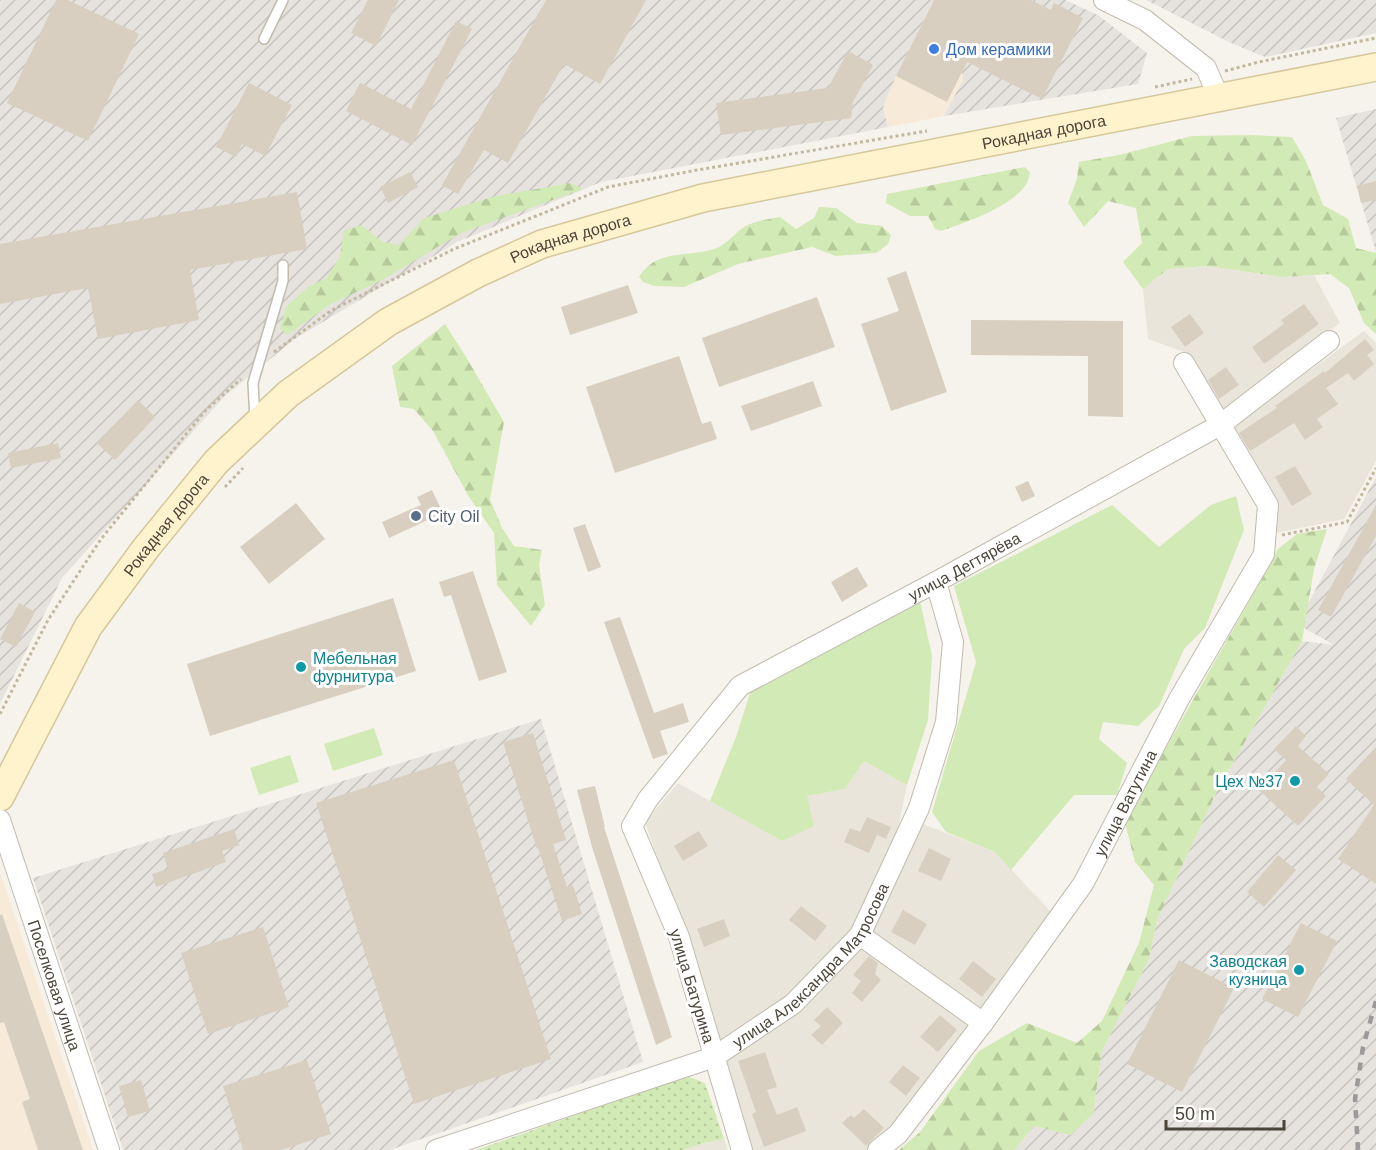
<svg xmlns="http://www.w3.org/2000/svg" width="1376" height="1150" font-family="Helvetica,sans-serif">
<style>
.residential{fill:#eae5da}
.commercial{fill:#f7ead8}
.industrial{fill:url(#industrial-furrows)}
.grass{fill:#d2eab5}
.forest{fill:url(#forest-firs)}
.park{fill:url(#park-dots)}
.building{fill:#d8cfc1}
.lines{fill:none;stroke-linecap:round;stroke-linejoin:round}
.service-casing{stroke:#c2bbae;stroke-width:12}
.minor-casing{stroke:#c2bbae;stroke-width:22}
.secondary-casing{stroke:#d6c79b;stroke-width:30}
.path{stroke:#c4b79f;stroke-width:3;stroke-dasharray:3 3;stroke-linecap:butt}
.service{stroke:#fff;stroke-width:9}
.minor{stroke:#fff;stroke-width:20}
.secondary{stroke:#fff3cd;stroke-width:27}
.rail{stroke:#9a9a9a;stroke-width:4.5;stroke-dasharray:8 8;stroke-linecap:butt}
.shop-dot{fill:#3f7fe0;stroke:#fff;stroke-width:2}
.service-dot{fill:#5c6f8a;stroke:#fff;stroke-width:2}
.culture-dot{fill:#0f9aa8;stroke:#fff;stroke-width:2}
.labels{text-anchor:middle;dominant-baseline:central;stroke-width:6;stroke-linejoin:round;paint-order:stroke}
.shop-label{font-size:16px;fill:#366cbe;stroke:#fff;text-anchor:start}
.street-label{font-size:16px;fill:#4b4439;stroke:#fff}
.service-label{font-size:16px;fill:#4e5e75;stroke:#fff;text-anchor:start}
.culture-label{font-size:16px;fill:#0d838f;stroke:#fff;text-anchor:end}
</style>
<defs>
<pattern id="industrial-furrows" width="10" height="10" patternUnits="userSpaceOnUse" patternTransform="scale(1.5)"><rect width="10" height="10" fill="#e6e2dd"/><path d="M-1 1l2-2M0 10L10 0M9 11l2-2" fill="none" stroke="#c7c3be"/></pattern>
<pattern id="forest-firs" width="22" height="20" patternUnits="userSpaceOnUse" patternTransform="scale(1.5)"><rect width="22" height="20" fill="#d2eab5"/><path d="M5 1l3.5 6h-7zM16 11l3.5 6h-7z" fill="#b6ca9c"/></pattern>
<pattern id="park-dots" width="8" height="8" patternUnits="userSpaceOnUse" patternTransform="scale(1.5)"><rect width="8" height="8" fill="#d2eab5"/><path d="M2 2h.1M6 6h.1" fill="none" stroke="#b6ca9c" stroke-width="1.8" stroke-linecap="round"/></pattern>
</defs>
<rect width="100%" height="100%" fill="#f6f3ec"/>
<path class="residential" d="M1207,266L1283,277L1314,275L1340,323L1222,411L1187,353L1148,339L1143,289L1168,269Z
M1364,331L1376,343V461L1344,519L1276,533L1279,503L1229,429Z
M864,761L907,785L898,829L856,924L788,995L720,1039L645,822L678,783L782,841L807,796L845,789Z
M923,824L995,852L1051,912L982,1013L869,933Z
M863,945L969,1025L892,1130L866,1150H752L724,1059Z
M724,1139L728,1150H684L700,1144Z"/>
<path class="commercial" d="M932,4L977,26L960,59L963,80L944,116L888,127L883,107L896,76Z
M0,872L93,1150H0Z"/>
<path class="industrial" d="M0,0H1065L1098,15L1147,53L1138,84L944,116L963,80L960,59L976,26L932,4L896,76L883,107L888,127L601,182L457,242L296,338L225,396L62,578L0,704Z
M1146,0H1376V33L1265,57L1231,43Z
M1376,109V252L1336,118Z
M1376,477V1150H1015L1034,1126L1070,1135L1093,1114L1102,1051L1149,959L1157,920L1217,791L1302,641L1334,645L1297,624Z
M541,719L643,1062L390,1150H123L33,878Z"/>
<path class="grass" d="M1236,496L1244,530L1205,628L1184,649L1159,706L1138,726L1103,722L1099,739L1127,763L1117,795H1074L1011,870L995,852L946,832L932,812L976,662L954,586L1112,505L1159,547L1211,505Z
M920,601L932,656L928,720L907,785L864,761L845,789L807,796L814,826L782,841L710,801L736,737L751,690Z
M374,728L383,755L333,771L324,744Z
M290,755L299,782L259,795L250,768Z"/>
<path class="forest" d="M1250,135L1292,137L1306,161L1323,205L1348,219L1356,248L1376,253V334L1364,323L1349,288L1330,274L1283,277L1207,266L1168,269L1143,289L1123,262L1142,243L1136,208L1108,201L1084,227L1068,203L1077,179L1079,162L1119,155L1192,136Z
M1025,167L1030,173C1027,203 966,222 941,231L935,229L928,216H910L886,203L887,194Z
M571,183L583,189L461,233L382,280L329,305L287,335L280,328L286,307L308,287L327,278L340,256L344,231L361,225L383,242L399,245L424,218L496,196Z
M819,207L836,208L857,223L882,226L891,235L888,244L876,253L836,256L812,247L738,264L684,287L654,286L643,282L639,277C657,248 687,258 714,249C725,246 735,233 744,227C754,221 769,219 780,217L796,229L814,218Z
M445,324L466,357L504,422L490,499L502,528L514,546L542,550L539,565L545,605L531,626L497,585L494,533L469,497L433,431L414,409L400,407L392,366Z
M1327,529L1314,569L1302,641L1217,791L1157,920L1149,959L1102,1051L1093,1114L1070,1135L1034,1126L1015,1150H899L920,1132L979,1051L1027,1023L1077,1043L1102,1021L1139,943L1154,885L1135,862L1125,823C1174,730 1228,641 1278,549L1297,534Z"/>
<path class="park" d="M687,1076L705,1083L724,1139L700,1144L684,1150H476Z"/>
<path class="building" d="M56,0H68L139,34L88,141L7,103Z
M368,0H399L376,46L351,33Z
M546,0H646L600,84L564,64L508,163L484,150L458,194L442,185Z
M934,0H1031L1051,10L1054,3L1083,18L1042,99L967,62L947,102L896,76Z
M456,21L472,29L412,145L346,111L360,83L411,109Z
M848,51L873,65L853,102L851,118L721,135L716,103L828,88Z
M249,83L292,105L265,156L242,144L236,157L216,147Z
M410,172L418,187L388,203L380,187Z
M1376,181V200L1361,203L1357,186Z
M297,192L307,249L190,270L199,320L98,339L88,288L0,304V244Z
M906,271L947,392L891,411L861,324L899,311L887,278Z
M628,285L638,313L570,335L561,307Z
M817,297L835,347L719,387L702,338Z
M1304,304L1319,324L1264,364L1252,347L1284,324L1281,320Z
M1190,314L1204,333L1185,347L1171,327Z
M971,320L1123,321V417L1088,416V356L971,355Z
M1365,339L1374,350L1367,355L1374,364L1354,381L1348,373L1326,388L1338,404L1317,419L1323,427L1305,440L1294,423L1250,451L1239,433L1277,408L1275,406L1324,371L1325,373Z
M679,356L702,424L711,421L717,439L615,473L586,387Z
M1226,367L1239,385L1219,399L1208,380Z
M813,381L822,406L751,431L741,406Z
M138,400L155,417L115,460L97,443Z
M58,443L61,458L11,468L8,453Z
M1295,466L1312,494L1292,506L1275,477Z
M1028,481L1035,496L1022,502L1015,487Z
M432,490L443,513L389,538L382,522L421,505L417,497Z
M296,503L325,539L269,584L240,547Z
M1376,505V536L1331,617L1318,610Z
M585,524L601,567L588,572L573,528Z
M857,567L868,586L842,602L831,582Z
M473,571L507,672L479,681L451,595L444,597L439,582Z
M393,598L416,671L210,736L187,664Z
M19,603L35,612L16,647L0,639Z
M620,617L654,713L683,703L689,722L660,731L668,754L653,759L604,622Z
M1296,726L1306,736L1298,746L1329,774L1317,787L1326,796L1298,826L1259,790L1286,760L1274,749Z
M533,733L566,840L553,844L567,887L573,885L582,914L562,921L538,848L537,849L503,742Z
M1376,747V884L1338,859L1374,805L1346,779Z
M454,760L551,1059L414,1104L316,803Z
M595,786L605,827H604L672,1037L656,1045L592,847L577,790Z
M867,817L891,827L886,839L877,835L869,853L844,842L850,828L860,832Z
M234,829L239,845L222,851L226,862L156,887L152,874L168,869L163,853Z
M699,831L708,846L683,861L674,846Z
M929,848L951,859L941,881L918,871Z
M1278,855L1296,870L1264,907L1247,892Z
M801,906L827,926L815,941L789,920Z
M903,910L927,924L915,945L891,932Z
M2,914L83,1150H38L22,1102L30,1099L4,1022L0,1023V915Z
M724,919L730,936L704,947L697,929Z
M1301,923L1337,941L1298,1017L1262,999Z
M263,927L289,1007L208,1034L181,953Z
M869,956L878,963L875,974L881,980L862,1002L852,993L861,981L853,975Z
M1179,960L1234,988L1182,1092L1127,1064Z
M973,961L996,979L982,997L959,979Z
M827,1007L843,1023L822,1045L811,1035L821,1026L814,1020Z
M940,1015L957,1030L938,1052L920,1037Z
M765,1052L777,1087L767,1090L777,1115L797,1107L806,1131L764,1147L752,1114L756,1112L738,1061Z
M307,1060L331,1134L281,1150H243L223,1086Z
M903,1065L920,1078L906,1096L889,1082Z
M141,1080L150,1111L128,1117L119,1086Z
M864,1109L884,1128L866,1146L842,1123L851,1115L854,1118Z"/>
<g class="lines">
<defs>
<path id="service" d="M264,39L283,0
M255,419L253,383L283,281V265"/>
<g id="minor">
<path d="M1104,0L1145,20L1206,68L1219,98"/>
<path id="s1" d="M0,820L109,1150"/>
<path d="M860,935L983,1023"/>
<path id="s2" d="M436,1150L714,1057L793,1004L860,935L919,808L946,722L953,642L936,582"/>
<path id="s3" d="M742,1150L679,937L632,826L648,799L740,686L936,582L1220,425L1329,341"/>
<path id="s4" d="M878,1150L898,1134L983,1023L1083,884L1179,699L1264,554L1268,505L1184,363"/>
</g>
<g id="secondary">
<path id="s5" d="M0,797L88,627L146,548L216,462L288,394L388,322L478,273L542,244L703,198L1376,67"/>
</g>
</defs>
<use href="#service" class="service-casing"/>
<use href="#minor" class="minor-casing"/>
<use href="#secondary" class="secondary-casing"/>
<path class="path" d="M1225,71L1259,62L1376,38
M1155,87L1192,79
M274,352L332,310L454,249L608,187L697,170L927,131
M225,487L243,468
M1282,535L1347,522L1376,468
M0,714L48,620L101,539L205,411L241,379"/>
<use href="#service" class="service"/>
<use href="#minor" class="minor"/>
<use href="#secondary" class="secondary"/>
<path class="rail" d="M1358,1150L1355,1099L1363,1047L1376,1001"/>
</g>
<circle class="shop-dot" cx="934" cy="49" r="6"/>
<circle class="service-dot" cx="416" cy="516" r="6"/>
<g class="culture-dot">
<circle cx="301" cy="667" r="6"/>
<circle cx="1295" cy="781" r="6"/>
<circle cx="1299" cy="970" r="6"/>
</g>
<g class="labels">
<g class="shop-label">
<text x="946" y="49">Дом керамики</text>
</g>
<g class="street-label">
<text stroke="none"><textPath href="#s5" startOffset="1310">Рокадная дорога</textPath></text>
<text stroke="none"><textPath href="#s5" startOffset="824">Рокадная дорога</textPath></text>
<text stroke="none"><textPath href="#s5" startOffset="320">Рокадная дорога</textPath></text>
<text stroke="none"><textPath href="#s3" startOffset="774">улица Дегтярёва</textPath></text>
<text stroke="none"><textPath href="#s4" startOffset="428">улица Ватутина</textPath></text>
<text stroke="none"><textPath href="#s2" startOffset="429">улица Александра Матросова</textPath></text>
<text stroke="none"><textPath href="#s1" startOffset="174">Поселковая улица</textPath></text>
<text transform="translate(692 986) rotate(73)">улица Батурина</text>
</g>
<g class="service-label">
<text x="428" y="516">City Oil</text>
</g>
<g class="culture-label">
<text x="313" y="658" text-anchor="start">Мебельная<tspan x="313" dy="18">фурнитура</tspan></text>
<text x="1283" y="781">Цех №37</text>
<text x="1287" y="961">Заводская<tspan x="1287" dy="18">кузница</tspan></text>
</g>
</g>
<path d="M1166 1120v9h118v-9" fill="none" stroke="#4b4439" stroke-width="3"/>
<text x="1175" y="1120" font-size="18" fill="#4b4439" stroke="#ffffff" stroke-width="4.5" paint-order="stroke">50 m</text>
</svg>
